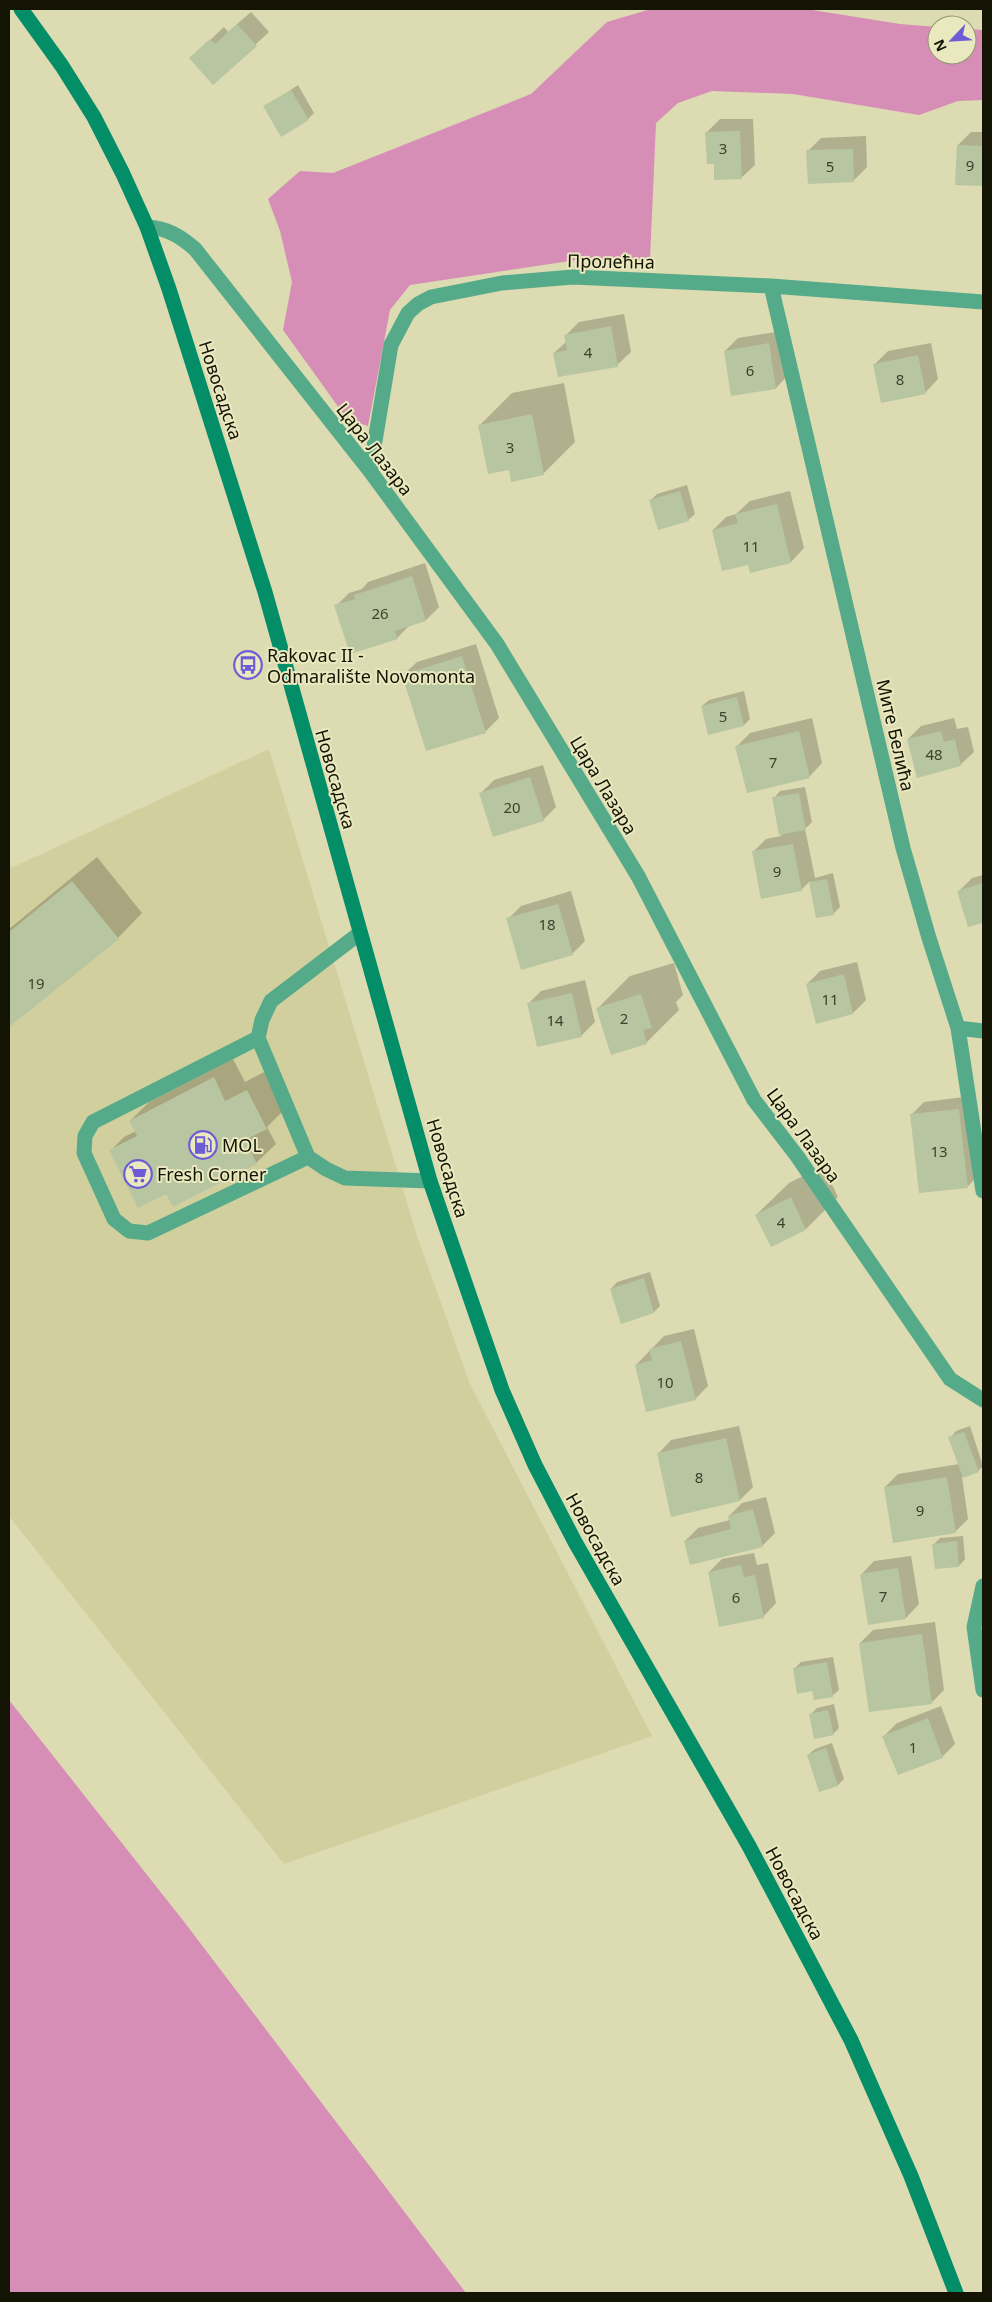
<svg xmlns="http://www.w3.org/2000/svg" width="992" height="2302" font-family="'Noto Sans',sans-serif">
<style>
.built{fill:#d2cf9f}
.green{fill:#d68eb6}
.shadow{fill:#0003}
.building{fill:#b7c6a1}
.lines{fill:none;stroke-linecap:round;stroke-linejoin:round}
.lane{stroke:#55ab89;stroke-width:15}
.street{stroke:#55ab89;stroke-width:15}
.secondary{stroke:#048e68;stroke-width:15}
.labels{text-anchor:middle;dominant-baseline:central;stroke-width:4;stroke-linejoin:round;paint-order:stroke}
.number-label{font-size:15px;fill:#3d402c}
.street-label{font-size:18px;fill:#141405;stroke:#eae8bf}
.poi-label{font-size:18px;fill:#141405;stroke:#eae8bf;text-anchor:start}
</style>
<rect width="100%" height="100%" fill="#dcdbb2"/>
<path class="built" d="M269,749L418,1239L470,1384L652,1736L284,1864L9,1516V869Z"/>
<path class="green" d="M651,9H806L900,24L937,27V55H967V29L983,30V100L958,101L919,115L793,94L712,91L678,103L656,123L650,260L590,258L410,285L390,310L368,426L347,419L283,330L292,282L280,231L268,199L300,171L333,173L531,94L607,22Z
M9,1700L185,1923L466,2293H9Z"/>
<path class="shadow" d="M251,12L269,32L213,83L191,58L224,27L228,32Z
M298,85L314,113L308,119L265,107Z
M720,119H753L755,165L741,178L715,163L707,132Z
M971,132H983V185L957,184L958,145Z
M866,136L867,167L854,180L808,151L821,138Z
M624,314L631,352L617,365L554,353L567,341L566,335L579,322Z
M782,331L789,374L776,388L725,351L738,338Z
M931,343L938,379L925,393L875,364L888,351Z
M564,383L575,442L543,474L510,468L479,426L512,393Z
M687,485L695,514L688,520L651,500L657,494Z
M790,491L804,548L791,562L749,563L713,530L726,517L736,514L750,501Z
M425,563L439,607L426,620L410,625L397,638L336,606L349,593L362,589L368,582Z
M476,644L499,718L486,731L403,675L417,662Z
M744,691L750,719L744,725L702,706L709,700Z
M812,718L822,763L809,777L737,746L750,733Z
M954,718L957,729L968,727L974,752L960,765L908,739L921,726Z
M543,765L556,807L543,820L481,793L494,780Z
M805,787L812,822L805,829L815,878L833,873L840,907L833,914L817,917L810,881L801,890L753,852L766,839L781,836L774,798L780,791Z
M97,857L142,913L118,938L9,1026V929Z
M983,875V922L968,926L959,891L972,878Z
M571,891L585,941L572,954L508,919L521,906Z
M857,962L866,1000L853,1013L807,984L820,971Z
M674,963L683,995L676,1002L679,1010L646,1043L598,1008L630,976Z
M585,980L595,1022L581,1036L528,1004L541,991Z
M233,1059L245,1082L266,1071L285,1109L267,1127L276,1144L256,1163L166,1191L111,1150L124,1137L136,1131L130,1121L149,1102Z
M972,1096L981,1173L968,1186L911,1115L924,1102Z
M823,1166L838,1197L806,1229L756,1215L789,1183Z
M650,1272L660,1306L654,1312L622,1322L611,1289L617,1282Z
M694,1329L708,1386L695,1399L636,1365L664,1336Z
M739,1426L753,1487L740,1500L658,1454L671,1440Z
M970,1426L983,1466L978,1471L962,1477L968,1519L955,1532L885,1487L898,1474L959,1464L950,1438L956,1431Z
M766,1497L775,1533L762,1546L685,1541L698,1528L730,1520L729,1516L742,1503Z
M963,1536L965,1559L959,1566L936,1568L934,1544L940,1538Z
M754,1553L757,1565L768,1563L776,1603L763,1617L709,1572L722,1559Z
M911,1556L919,1604L906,1618L861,1575L874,1561Z
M935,1622L944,1690L931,1703L860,1643L873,1630Z
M833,1657L839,1690L832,1696L813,1690L794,1669L801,1662Z
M834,1704L839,1728L833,1734L811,1714L817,1708Z
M941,1706L955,1744L942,1757L884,1736L897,1723Z
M832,1743L844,1779L838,1785L820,1791L808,1755L815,1749Z"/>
<path class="building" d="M237,24L257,46L213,85L189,58L210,39L215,44Z
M291,90L309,120L281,137L263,106Z
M740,131L742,179L714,180V164H707L705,132Z
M957,145L983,146V186L955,185Z
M853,149L854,182L808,184L806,150Z
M611,326L618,367L558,377L553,353L567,350L564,335Z
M769,343L776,389L731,396L724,351Z
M918,355L926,394L881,403L873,364Z
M532,414L544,475L511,482L509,470L488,474L478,425Z
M680,491L689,521L658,530L649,500Z
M777,504L791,563L750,573L748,565L722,571L712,530L738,523L735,514Z
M412,576L426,621L395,631L398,639L350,654L334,605L355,599L354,595Z
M462,656L486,733L426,751L402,675Z
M737,697L744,726L708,735L701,706Z
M799,731L810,778L747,793L735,746Z
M941,731L944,742L955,739L961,766L917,778L907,739Z
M530,777L544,821L493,837L479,793Z
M799,793L806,830L779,835L772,797Z
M793,844L802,891L761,899L752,851Z
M827,879L834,915L816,918L809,882Z
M72,881L119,939L9,1027V932Z
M983,883V923L968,927L957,891Z
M558,904L573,955L521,970L506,918Z
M844,974L853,1014L816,1024L806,984Z
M572,993L582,1037L537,1047L527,1003Z
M641,994L652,1028L643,1030L647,1044L611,1055L596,1008Z
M214,1077L225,1101L247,1090L267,1129L245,1140L257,1164L173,1207L166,1194L138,1208L109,1150L137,1136L129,1121Z
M959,1109L968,1188L919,1193L910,1114Z
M791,1197L806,1230L771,1247L755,1215Z
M644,1278L654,1313L621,1324L610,1289Z
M681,1341L696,1400L646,1412L635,1365L652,1360L649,1349Z
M964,1432L979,1472L963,1478L948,1437Z
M726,1438L740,1501L671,1517L657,1453Z
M947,1477L956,1533L893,1543L884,1487Z
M753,1509L763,1547L690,1565L684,1541L731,1529L728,1516Z
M957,1541L959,1567L935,1569L932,1544Z
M741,1565L744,1577L755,1575L764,1618L719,1627L708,1572Z
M898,1568L906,1619L868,1625L860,1574Z
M922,1634L932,1704L869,1712L859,1643Z
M827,1662L833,1697L814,1700L812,1691L797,1694L793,1668Z
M828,1710L834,1735L814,1739L809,1714Z
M928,1718L943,1758L898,1775L882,1736Z
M826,1748L838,1786L819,1792L807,1755Z"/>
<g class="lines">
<path class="lane" d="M360,933L271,1001L262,1020L258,1038L308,1157L326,1169L345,1178L430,1181
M258,1038L93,1122L85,1136L84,1153L114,1219L129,1231L148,1233L308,1157"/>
<path class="street" d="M147,227C167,228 180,236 195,249L370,471L497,644L638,876L754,1100L797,1156L950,1379L983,1400
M771,286L903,848L929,938L958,1028L983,1191
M370,471L391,345L408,313L418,304L431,297L502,283L573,277L771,286L983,302
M958,1028L983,1031
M983,1586L974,1627L983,1690"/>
<path class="secondary" d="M21,9L62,66L94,117L123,174L147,227L169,289L265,592L430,1181L502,1390L535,1465L575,1542L749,1846L851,2040L911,2176L956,2293"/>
</g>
<defs>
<symbol id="bus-ring" viewBox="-11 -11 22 22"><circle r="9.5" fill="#eae8bf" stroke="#6e5cd6" stroke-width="1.5"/><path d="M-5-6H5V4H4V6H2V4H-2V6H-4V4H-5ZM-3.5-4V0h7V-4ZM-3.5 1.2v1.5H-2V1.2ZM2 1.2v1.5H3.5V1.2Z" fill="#6e5cd6"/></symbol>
<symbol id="fuel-ring" viewBox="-11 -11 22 22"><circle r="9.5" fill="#eae8bf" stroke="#6e5cd6" stroke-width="1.5"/><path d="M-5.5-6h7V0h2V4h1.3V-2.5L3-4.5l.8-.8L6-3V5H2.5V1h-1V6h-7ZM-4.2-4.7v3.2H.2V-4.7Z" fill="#6e5cd6"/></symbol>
<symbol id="supermarket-ring" viewBox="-11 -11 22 22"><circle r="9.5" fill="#eae8bf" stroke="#6e5cd6" stroke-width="1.5"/><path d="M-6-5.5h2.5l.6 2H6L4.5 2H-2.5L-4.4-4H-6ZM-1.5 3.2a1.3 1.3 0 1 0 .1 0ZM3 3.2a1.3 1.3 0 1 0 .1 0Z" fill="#6e5cd6"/></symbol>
</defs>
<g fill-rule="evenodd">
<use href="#bus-ring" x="232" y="649" width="32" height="32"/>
<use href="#fuel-ring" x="187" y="1129" width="32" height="32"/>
<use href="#supermarket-ring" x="122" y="1158" width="32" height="32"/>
</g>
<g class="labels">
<g class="number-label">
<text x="723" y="148">3</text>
<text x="970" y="165">9</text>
<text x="830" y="166">5</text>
<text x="588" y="352">4</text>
<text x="750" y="370">6</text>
<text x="900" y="379">8</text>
<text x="510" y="447">3</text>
<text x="751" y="546">11</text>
<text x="380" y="613">26</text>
<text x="723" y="716">5</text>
<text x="934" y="754">48</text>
<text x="773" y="762">7</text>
<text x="512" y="807">20</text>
<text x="777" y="871">9</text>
<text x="547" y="924">18</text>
<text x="36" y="983">19</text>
<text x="830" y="999">11</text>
<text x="624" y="1018">2</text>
<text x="555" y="1020">14</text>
<text x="939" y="1151">13</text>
<text x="781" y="1222">4</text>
<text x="665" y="1382">10</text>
<text x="699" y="1477">8</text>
<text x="920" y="1510">9</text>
<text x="883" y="1596">7</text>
<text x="736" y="1597">6</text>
<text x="913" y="1747">1</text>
</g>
<g class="street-label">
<text transform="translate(611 261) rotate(1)">Пролећна</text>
<text transform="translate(221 390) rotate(72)">Новосадска</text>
<text transform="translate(375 449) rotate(52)">Цара Лазара</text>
<text transform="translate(896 735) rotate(77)">Мите Белића</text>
<text transform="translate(336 779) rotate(74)">Новосадска</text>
<text transform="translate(604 785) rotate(59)">Цара Лазара</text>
<text transform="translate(804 1135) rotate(54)">Цара Лазара</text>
<text transform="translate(448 1168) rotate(73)">Новосадска</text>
<text transform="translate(596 1539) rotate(61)">Новосадска</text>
<text transform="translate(795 1893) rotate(62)">Новосадска</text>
</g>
<g class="poi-label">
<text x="267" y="655">Rakovac II -<tspan x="267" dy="21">Odmaralište Novomonta</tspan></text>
<text x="222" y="1145">MOL</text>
<text x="157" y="1174">Fresh Corner</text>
</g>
</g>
<rect width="992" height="2302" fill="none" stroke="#141405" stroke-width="20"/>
<g transform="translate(952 40) rotate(245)"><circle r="24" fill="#eae8bf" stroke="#949375"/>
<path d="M0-4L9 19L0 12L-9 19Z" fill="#6e5cd6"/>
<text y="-8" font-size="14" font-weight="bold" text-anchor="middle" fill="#141405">N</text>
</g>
</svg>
